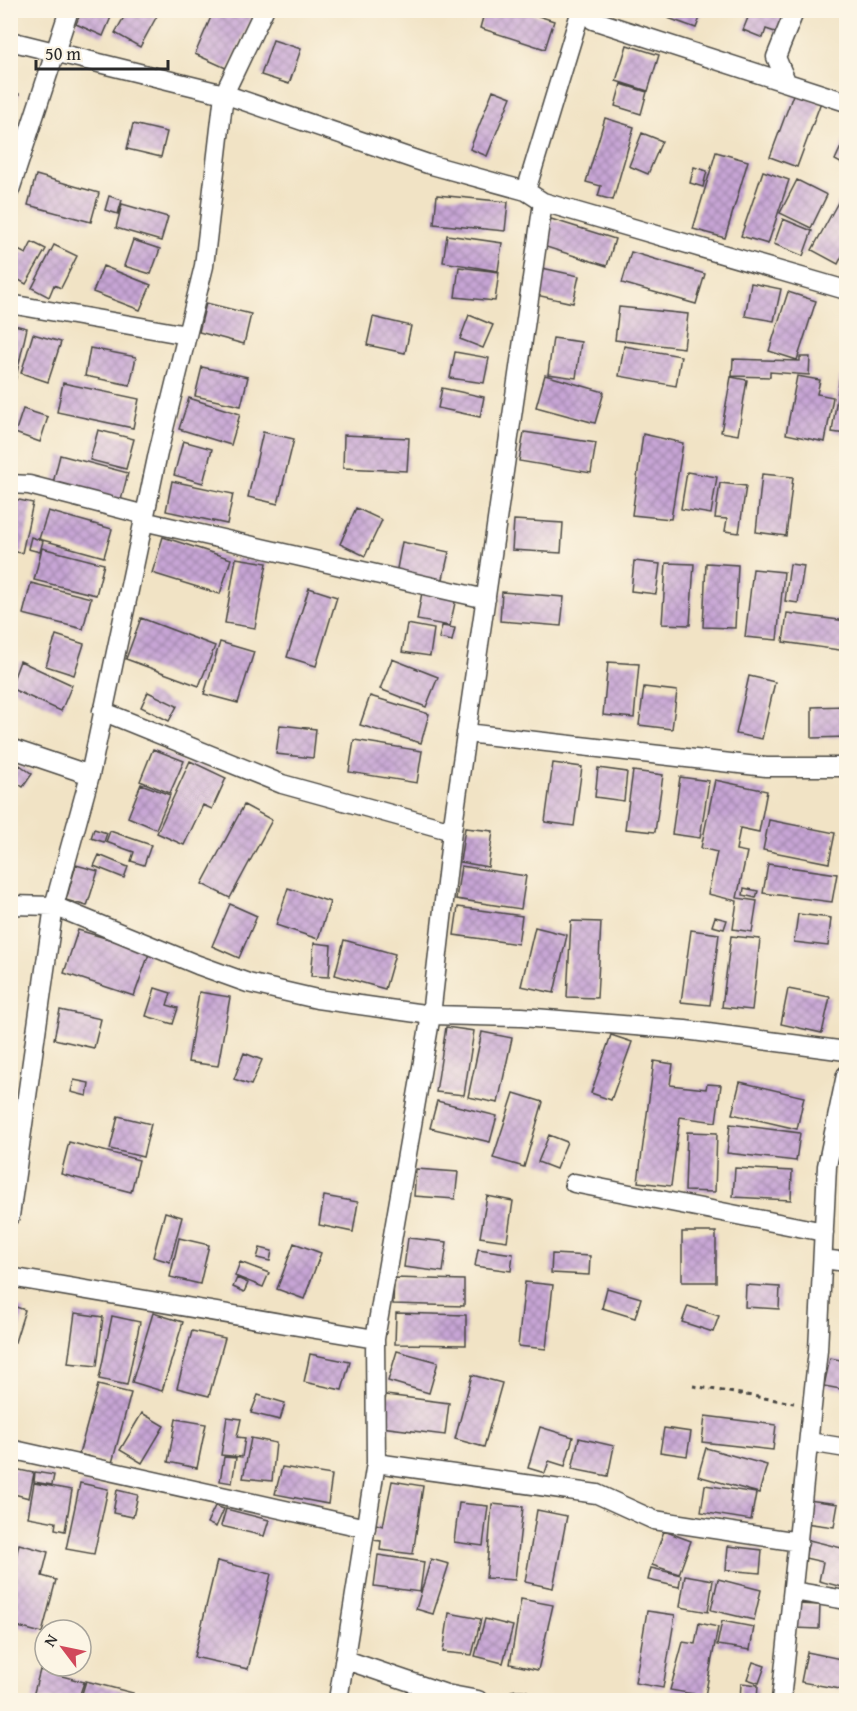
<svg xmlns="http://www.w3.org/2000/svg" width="857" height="1711" font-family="'Gentium Book Plus',serif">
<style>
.building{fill:url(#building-cross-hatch)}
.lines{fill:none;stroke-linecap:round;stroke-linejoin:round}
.street-casing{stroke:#494742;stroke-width:21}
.path{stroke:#494742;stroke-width:3;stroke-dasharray:4.5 4.5;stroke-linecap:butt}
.street{stroke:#fff;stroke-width:18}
</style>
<defs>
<pattern id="building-cross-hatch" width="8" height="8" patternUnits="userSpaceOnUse" patternTransform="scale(1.5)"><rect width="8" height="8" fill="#c7a5d5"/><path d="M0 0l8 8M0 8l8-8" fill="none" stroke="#a287ad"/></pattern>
</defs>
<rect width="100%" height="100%" fill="#fcf5e5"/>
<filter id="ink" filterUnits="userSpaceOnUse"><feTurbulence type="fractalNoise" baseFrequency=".0167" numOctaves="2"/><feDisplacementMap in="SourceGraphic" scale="12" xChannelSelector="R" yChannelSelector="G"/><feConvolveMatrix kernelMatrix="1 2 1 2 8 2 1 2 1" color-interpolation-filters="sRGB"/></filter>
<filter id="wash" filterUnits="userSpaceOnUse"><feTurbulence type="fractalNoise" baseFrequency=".008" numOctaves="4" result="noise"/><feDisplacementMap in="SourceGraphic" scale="24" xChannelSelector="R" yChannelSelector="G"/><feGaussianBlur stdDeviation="1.35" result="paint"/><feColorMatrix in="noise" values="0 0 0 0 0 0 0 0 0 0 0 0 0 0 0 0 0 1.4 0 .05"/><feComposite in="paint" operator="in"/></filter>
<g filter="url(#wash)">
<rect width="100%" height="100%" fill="#f1e3c5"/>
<g id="blocks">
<path class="building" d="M82,10H114L103,36L76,24Z
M128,10H153L158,14L140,47L115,33Z
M214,10H255L228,69L195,54Z
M485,10H520L554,21L545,49L480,28Z
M671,10H703L696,28L668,18Z
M751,10H788L778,33L766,29L763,38L743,30Z
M273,40L301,49L289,84L261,75Z
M627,45L659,55L648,91L616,81Z
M621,84L647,92L641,114L615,106Z
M493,90L511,97L487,156L470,149Z
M10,91L19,94L11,117H10Z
M794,92L821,102L797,167L770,157Z
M605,118L634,127L613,200L598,196L601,186L586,182Z
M133,124L167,132L161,157L127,149Z
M642,133L662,141L648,174L629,166Z
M846,136V166L835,160Z
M716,152L748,161L725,238L693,229Z
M694,167L707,171L703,187L690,183Z
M763,171L789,180L768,244L741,236Z
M36,175L99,193L91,222L28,205Z
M797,180L827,195L811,228L780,213Z
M437,195L508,202L505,231L434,224Z
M842,195L846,198V248L838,264L812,250Z
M109,196L122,200L118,214L105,210Z
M122,204L168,217L161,241L116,228Z
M551,219L615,239L607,266L543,246Z
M783,219L812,231L803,256L774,244Z
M447,235L502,243L498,271L443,262Z
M133,240L160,249L151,274L124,266Z
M32,242L46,249L26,284L10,275V246L26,254Z
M54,245L77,256L61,288L54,285L49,297L32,288Z
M631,252L705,274L696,304L622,283Z
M103,266L151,285L140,310L93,292Z
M459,267L499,272L495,301L455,297Z
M542,268L579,276L573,303L536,295Z
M751,283L781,289L774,321L745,316Z
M788,292L816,301L797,360L769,351Z
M206,303L251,314L244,344L199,332Z
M619,307L688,314L684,348L615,340Z
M469,315L493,325L483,348L460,339Z
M373,317L411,326L405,353L367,345Z
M10,324L27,328L11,399H10Z
M33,334L61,342L48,382L21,373Z
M553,338L581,342L576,378L548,374Z
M624,346L681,356L676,386L619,376Z
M90,348L136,357L130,385L85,376Z
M455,352L489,358L484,383L450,378Z
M800,357H810L809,375L770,372V377L732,376L733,359L800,361Z
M202,367L248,377L241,406L195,396Z
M545,375L604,392L595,423L536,407Z
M797,376L820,380L817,394L833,397L825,442L786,434Z
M840,376L846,377V434L832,432Z
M731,377L747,380L738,435L721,432Z
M63,383L139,399L133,428L57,412Z
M442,388L484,397L480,417L438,408Z
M189,398L240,414L231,445L179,429Z
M23,409L48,417L40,442L15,433Z
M98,430L134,439L126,469L90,460Z
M263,432L294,439L278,504L248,497Z
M524,432L596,443L591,473L519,461Z
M643,434L683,443L671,519L632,515Z
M344,435L409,438L407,471L343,468Z
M183,441L212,449L203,483L174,475Z
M60,455L128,473L121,500L53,483Z
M687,472L717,477L711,514L681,509Z
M762,474L793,477L786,536L756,532Z
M172,481L233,494L227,524L166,511Z
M720,483L746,486L739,533L725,531L727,519L715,518Z
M10,498L33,503L22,553L10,551Z
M356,508L382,520L365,556L340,544Z
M48,511L112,529L104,557L39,539Z
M514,520L563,523L561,553L512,550Z
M31,537L43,541L40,552L28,549Z
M163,537L231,559L220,594L152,573Z
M402,542L449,552L442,583L396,574Z
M42,548L104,564L96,595L34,580Z
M236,558L267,563L255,628L225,623Z
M634,561L660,564L656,594L631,591Z
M666,563L694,564L690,625L662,624Z
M706,563L738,565L735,628L703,627Z
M790,564L804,566L798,603L785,601Z
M753,569L784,572L777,640L745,637Z
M31,583L91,598L83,629L23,614Z
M309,588L337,597L316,666L287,657Z
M422,592L456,598L450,626L417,620Z
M502,592L564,597L561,626L500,621Z
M787,613L846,621V651L783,642Z
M141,618L215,646L199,686L126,659Z
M407,624L434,629L430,656L402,652Z
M442,626L455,628L452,641L439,638Z
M56,635L84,644L74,675L46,666Z
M220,642L254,652L238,703L204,694Z
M392,659L438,677L426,707L380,689Z
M20,661L72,685L61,711L10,688Z
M608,662L639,664L634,718L603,715Z
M749,676L775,682L762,739L736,734Z
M644,687L677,691L672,729L639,725Z
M148,692L177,706L169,721L141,707Z
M370,696L429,714L421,743L360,725Z
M846,706V737L812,738V707Z
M280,725L316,729L313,758L276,754Z
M354,740L422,751L417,783L349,772Z
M153,749L184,761L170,793L140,781Z
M190,761L226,778L212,809L203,805L184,845L157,833Z
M553,763L582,767L574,826L545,822Z
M20,765L32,774L23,787L11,779Z
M598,768L627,772L624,801L595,797Z
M633,771L663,775L655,832L625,829Z
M680,777L709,781L700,838L672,834Z
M715,780L767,791L759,832L740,828L736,850L747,852L737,898L757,901L752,932L733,929L737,901L708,894L717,852L701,848Z
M141,784L170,795L156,829L128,817Z
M244,805L272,820L230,898L202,884Z
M769,820L835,833L829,863L763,850Z
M465,828L493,831L488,867L460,862Z
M94,829L107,833L104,842L91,838Z
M110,831L151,845L144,865L131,861L134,852L106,842Z
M99,855L128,867L124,878L94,866Z
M768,864L837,874L832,902L763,893Z
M76,865L98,871L87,906L66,900Z
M461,866L526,876L521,909L456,899Z
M288,888L330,902L318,939L276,925Z
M744,888L758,891L756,898L743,895Z
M230,904L257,916L239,958L212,946Z
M458,907L522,916L518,944L454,935Z
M798,914L831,918L828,946L794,942Z
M715,917L727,920L724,929L712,926Z
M571,921L601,922L597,998L567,997Z
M535,927L567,935L554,993L521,986Z
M78,930L150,951L134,996L64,973Z
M691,930L719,934L710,1005L681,1002Z
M731,936L760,939L752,1010L722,1007Z
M344,940L395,954L385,989L335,975Z
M314,943L331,945L329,977L311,976Z
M155,988L171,993L167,1005L178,1008L173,1024L146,1016Z
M788,989L830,997L822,1033L781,1024Z
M199,992L230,997L218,1066L188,1062Z
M60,1010L101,1019L94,1048L54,1039Z
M446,1027L474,1031L464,1095L436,1092Z
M482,1032L512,1038L498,1103L468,1097Z
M611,1035L632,1042L611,1100L591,1093Z
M244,1053L262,1060L251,1085L234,1079Z
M654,1061L673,1064L670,1085L706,1089L707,1084L721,1085L716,1122L680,1117L671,1186L638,1182Z
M74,1080L89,1083L87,1096L71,1092Z
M740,1082L804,1097L797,1129L732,1114Z
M514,1093L543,1102L524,1167L493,1158Z
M437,1101L497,1116L490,1142L430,1128Z
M118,1116L151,1124L143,1157L110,1149Z
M730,1124L800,1133L796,1161L727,1153Z
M687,1132L717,1133L715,1192L685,1191Z
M549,1135L567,1142L556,1169L538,1162Z
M69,1142L139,1160L131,1192L61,1174Z
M839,1147L846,1148V1162L837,1161Z
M735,1168L792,1171L791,1200L733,1197Z
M416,1169L458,1172L455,1199L414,1196Z
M324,1196L358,1202L353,1232L319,1225Z
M487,1196L513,1201L507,1241L480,1237Z
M165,1212L182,1217L170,1262L153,1257Z
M682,1232H716V1282H682Z
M179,1238L209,1245L200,1284L170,1277Z
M408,1238L447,1242L443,1272L404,1267Z
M294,1243L321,1253L304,1299L277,1289Z
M260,1248L272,1251L270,1261L257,1258Z
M478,1249L513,1254L511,1271L475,1266Z
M552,1254L590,1256L589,1275L551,1273Z
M240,1262L269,1273L263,1287L235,1276Z
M237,1278L248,1283L244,1292L233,1287Z
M394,1278L464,1280V1306L393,1304Z
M525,1282L553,1285L546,1349L518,1346Z
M746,1285L780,1287L779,1309L745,1307Z
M607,1288L641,1298L635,1318L602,1308Z
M10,1305L25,1310L15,1342L10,1340Z
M688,1306L719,1316L713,1332L682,1322Z
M75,1313L103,1317L97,1366L68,1363Z
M153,1313L183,1322L162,1391L132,1382Z
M396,1313L466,1315V1345L395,1344Z
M112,1316L140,1322L127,1385L99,1379Z
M192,1331L225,1338L209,1396L177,1388Z
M397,1351L438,1362L429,1393L388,1381Z
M310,1354L350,1362L342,1390L304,1382Z
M830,1358L846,1361V1390L824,1386Z
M472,1375L502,1383L484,1447L455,1439Z
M98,1385L131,1393L112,1463L79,1454Z
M258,1395L285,1403L280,1420L251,1413Z
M386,1395L449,1403L445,1435L381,1427Z
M142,1413L164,1426L142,1463L120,1450Z
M705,1416L776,1425L773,1450L702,1442Z
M227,1417L241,1419L237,1437L245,1438L242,1457L221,1455Z
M176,1419L206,1424L197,1468L168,1462Z
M540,1427L573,1437L565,1466L549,1461L545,1473L528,1468Z
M664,1428L691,1432L687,1456L660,1452Z
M251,1438L276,1443L272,1481L243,1478Z
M579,1438L614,1446L608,1476L572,1469Z
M706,1448L767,1465L759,1493L698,1476Z
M224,1457L236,1458L232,1483L220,1481Z
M282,1467L332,1475L328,1504L275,1494Z
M10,1468L34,1473L29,1498L10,1493Z
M35,1472L54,1475L52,1485L34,1482Z
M392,1481L423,1486L413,1554L380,1550L381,1541L373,1540L376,1524L383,1526Z
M34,1483L72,1490L65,1531L55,1529L56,1522L28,1517Z
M80,1483L108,1489L94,1554L66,1549Z
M705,1485L756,1493L751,1520L701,1512Z
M117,1490L138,1495L133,1517L113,1513Z
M808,1500L838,1504L834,1527L805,1523Z
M459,1503L488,1506L483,1546L454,1542Z
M492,1504L523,1507L515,1580L486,1578Z
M215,1506L224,1509L216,1527L207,1523Z
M226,1509L269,1520L264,1536L221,1526Z
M537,1510L567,1516L553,1588L525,1582Z
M664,1531L691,1541L679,1574L652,1565Z
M809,1540L846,1549V1588L819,1581L823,1562L805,1558Z
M19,1544L48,1552L42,1576L56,1580L42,1633L10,1625V1580Z
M728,1546L762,1550L760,1573L726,1570Z
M378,1555L424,1562L420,1592L374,1586Z
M431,1559L449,1564L433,1614L416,1609Z
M217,1561L271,1574L248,1669L194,1657Z
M651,1568L681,1575L679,1587L648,1580Z
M685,1575L713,1580L708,1612L680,1607Z
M718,1579L761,1590L754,1620L711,1610Z
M521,1599L553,1605L538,1670L510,1664Z
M796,1604L820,1605L819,1629L795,1628Z
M647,1611L675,1615L663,1688L635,1683Z
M449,1613L481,1619L472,1655L443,1652Z
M485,1619L513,1626L503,1663L475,1656Z
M722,1621L754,1627L750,1650L717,1645Z
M699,1623L718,1627L705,1696L670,1690L683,1642L695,1644Z
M807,1652L846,1660V1690L801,1682Z
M753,1662L765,1666L759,1683L747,1679Z
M40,1670L84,1682L78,1700H32Z
M86,1681L133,1693L131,1700H80Z
M741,1683L758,1685L757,1700H740Z"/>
</g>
</g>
<g filter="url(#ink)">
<use href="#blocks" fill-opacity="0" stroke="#494742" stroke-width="1.5"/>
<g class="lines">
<defs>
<path id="street" d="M593,20L846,102
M10,41L224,94L428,164L526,191L543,202L846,290
M786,81L776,57L795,10
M10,190L69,10
M526,191L581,10
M10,304L187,335
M10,484L29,485L145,515
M143,521L486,599
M102,711L282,784L452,831
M466,733L766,767H846
M10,748L90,775
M10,905L54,906L198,965L248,983L317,999L431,1015L522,1017L685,1030L846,1051
M574,1183L824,1232
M10,1216L54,906L90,775L158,453L204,266L224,94L264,10
M823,1259L846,1262
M10,1277L375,1339
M809,1442L846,1448
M10,1449L366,1528
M376,1463L597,1494L654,1520L799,1542
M793,1591L846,1600
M346,1660L446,1694L478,1700
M338,1700L376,1463L375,1339L431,1015L452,831L543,202
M515,1700H523
M781,1700L818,1350L827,1166L846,1075"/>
</defs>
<use href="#street" class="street-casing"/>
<path class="path" d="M693,1386L794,1403"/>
<use href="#street" class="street"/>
</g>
</g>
<rect width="857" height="1711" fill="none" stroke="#fcf5e5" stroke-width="36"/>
<g transform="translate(63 1648) rotate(302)"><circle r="28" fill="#fcf5e5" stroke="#a8a49b" stroke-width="1.5"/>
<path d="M0-4.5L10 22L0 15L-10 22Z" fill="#d1495b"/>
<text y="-9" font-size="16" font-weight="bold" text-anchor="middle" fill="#2b2b2b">N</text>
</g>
<path d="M36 60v9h132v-9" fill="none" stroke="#2b2b2b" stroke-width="3"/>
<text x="45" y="60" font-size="18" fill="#2b2b2b" stroke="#fcf5e5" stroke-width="4.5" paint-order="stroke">50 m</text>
</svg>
